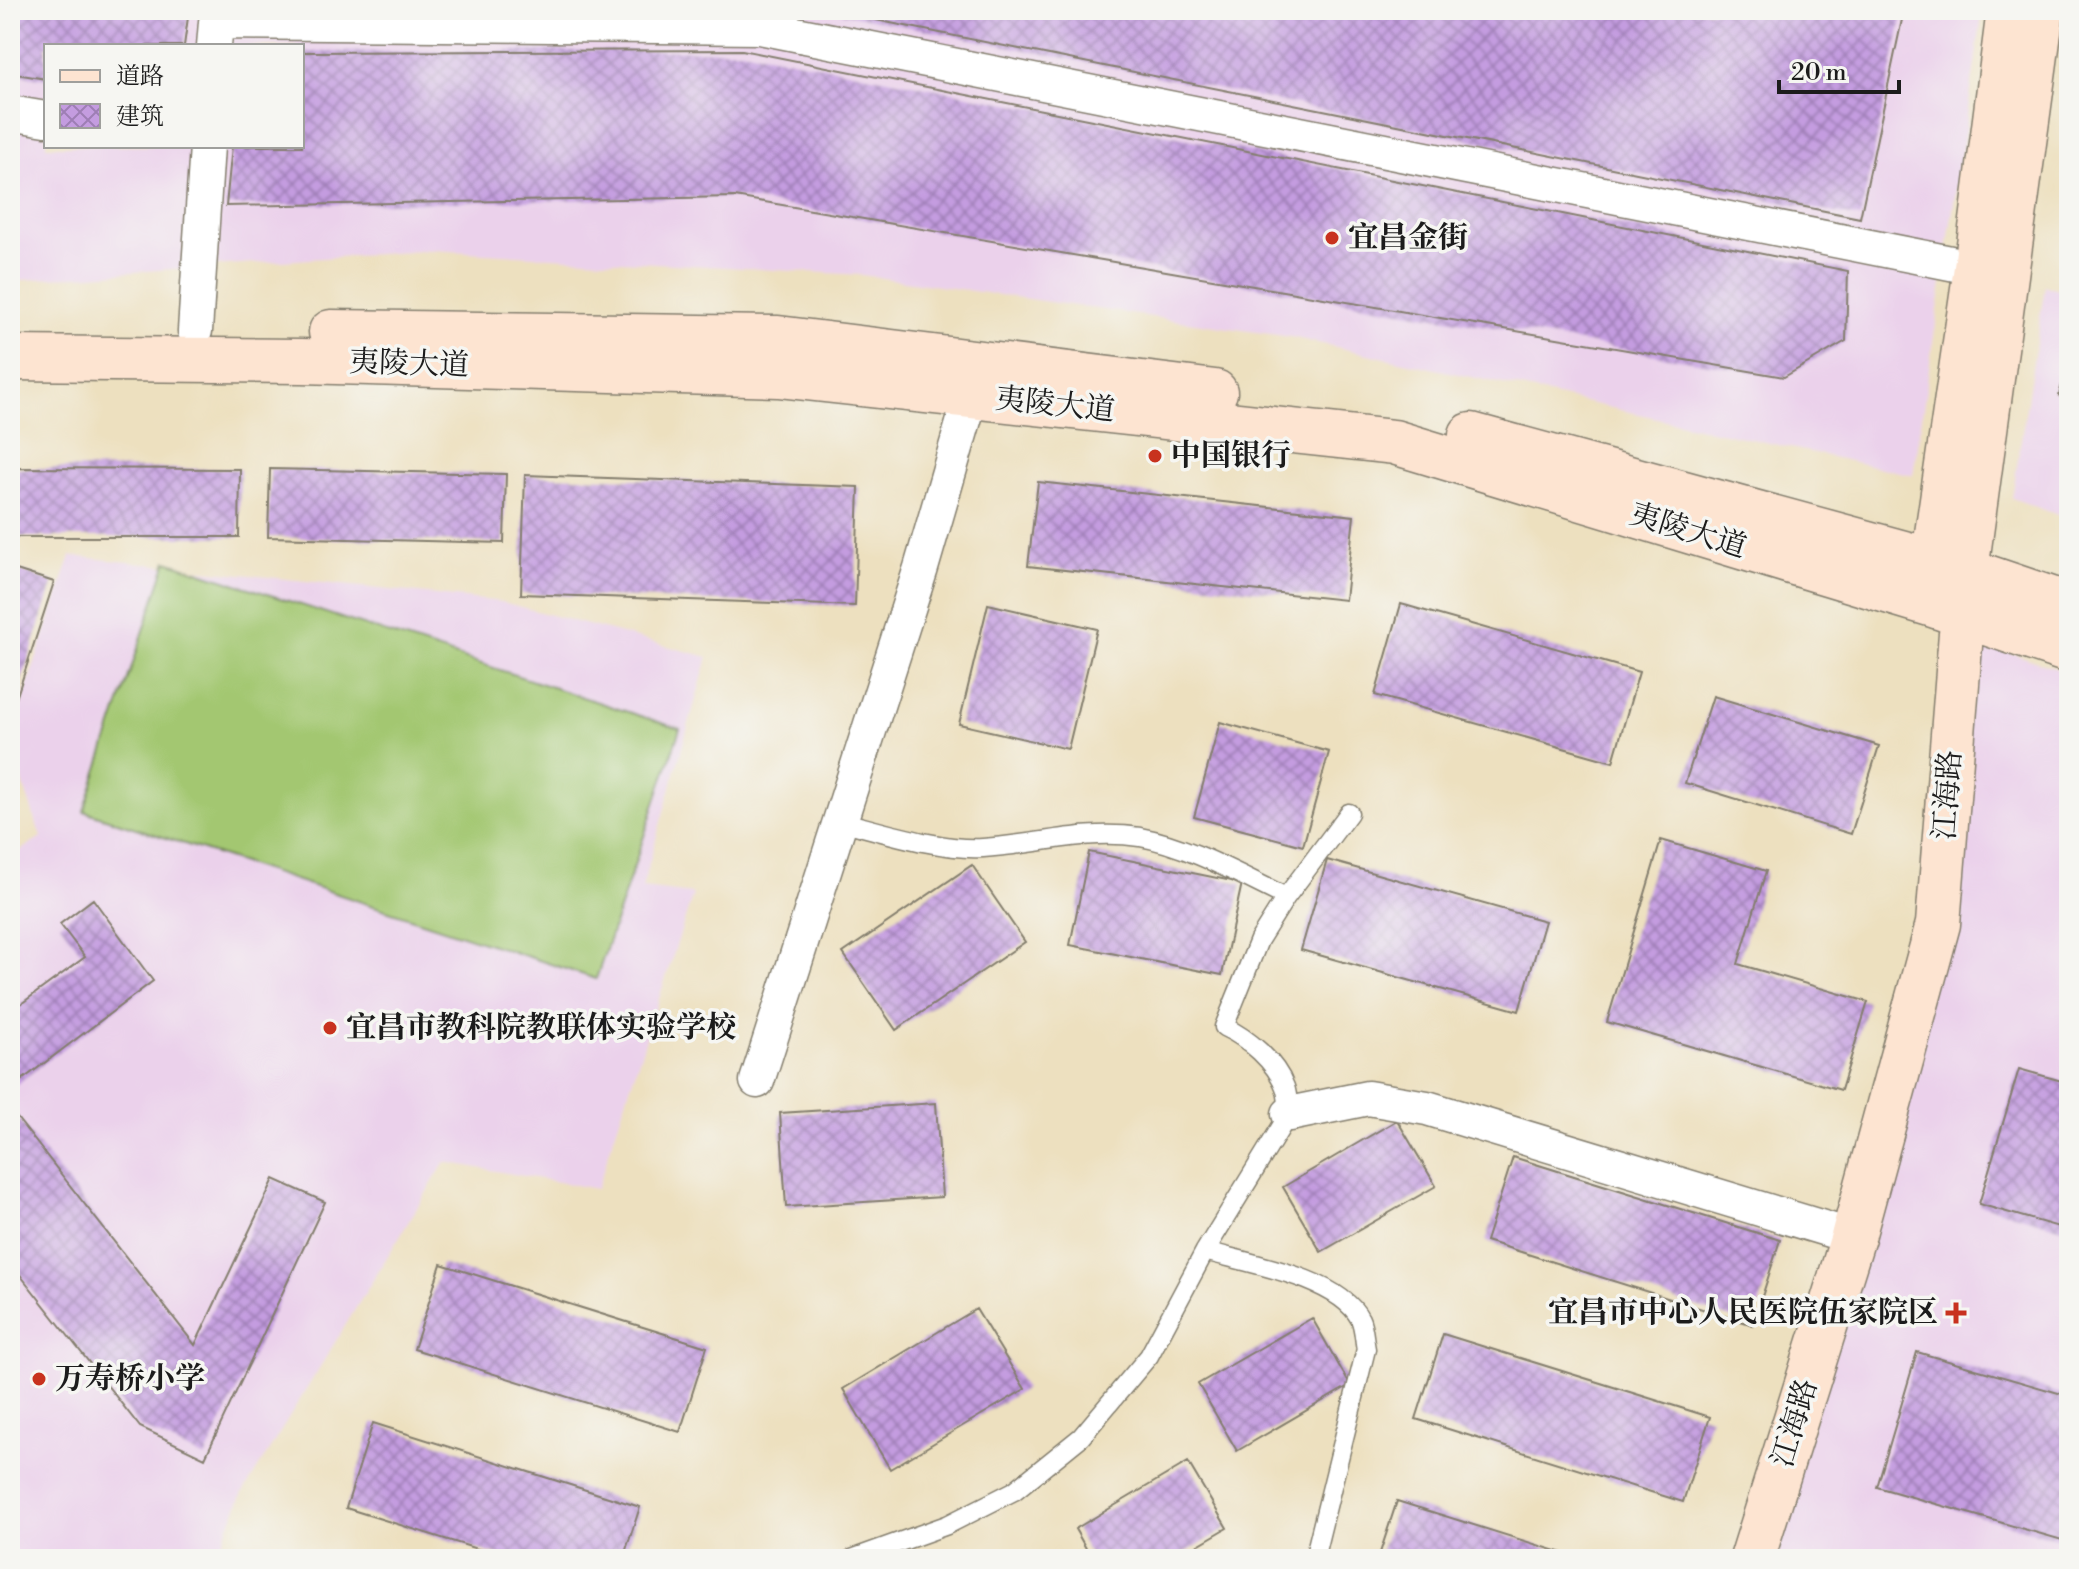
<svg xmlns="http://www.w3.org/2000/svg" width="2079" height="1569" font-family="'Libre Bodoni','Noto Serif SC',serif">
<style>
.built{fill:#ebd1eb;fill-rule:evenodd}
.pitch{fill:#a3c771;stroke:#607246;stroke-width:2}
.building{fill:url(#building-cross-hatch)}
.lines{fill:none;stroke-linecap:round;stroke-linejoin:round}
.lane-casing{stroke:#847e6e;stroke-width:21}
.street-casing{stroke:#847e6e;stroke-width:37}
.secondary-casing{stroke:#847e6e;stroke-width:47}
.lane{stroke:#fff;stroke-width:18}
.street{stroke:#fff;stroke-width:34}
.secondary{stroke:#fde4d1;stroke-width:44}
.poi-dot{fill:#c8321e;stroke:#f6f6f2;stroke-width:3}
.labels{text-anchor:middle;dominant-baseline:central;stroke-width:7;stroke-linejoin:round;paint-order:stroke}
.poi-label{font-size:30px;font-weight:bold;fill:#1c1c1c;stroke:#f6f6f2;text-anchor:start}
.street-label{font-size:30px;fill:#1c1c1c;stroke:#f6f6f2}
</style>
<defs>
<pattern id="building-cross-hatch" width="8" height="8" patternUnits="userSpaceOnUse" patternTransform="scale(2)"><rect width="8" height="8" fill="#c49ce0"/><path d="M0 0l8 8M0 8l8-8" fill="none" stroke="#9e7eb5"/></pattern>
</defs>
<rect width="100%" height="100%" fill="#f6f6f2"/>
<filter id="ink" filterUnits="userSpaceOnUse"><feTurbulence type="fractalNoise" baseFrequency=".0125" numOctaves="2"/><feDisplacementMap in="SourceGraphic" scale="16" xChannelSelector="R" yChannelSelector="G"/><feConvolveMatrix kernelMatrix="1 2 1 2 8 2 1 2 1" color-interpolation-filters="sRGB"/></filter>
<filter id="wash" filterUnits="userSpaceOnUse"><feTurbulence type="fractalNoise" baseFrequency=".006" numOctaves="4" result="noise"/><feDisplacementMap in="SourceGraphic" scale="32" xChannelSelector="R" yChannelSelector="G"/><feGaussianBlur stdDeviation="1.8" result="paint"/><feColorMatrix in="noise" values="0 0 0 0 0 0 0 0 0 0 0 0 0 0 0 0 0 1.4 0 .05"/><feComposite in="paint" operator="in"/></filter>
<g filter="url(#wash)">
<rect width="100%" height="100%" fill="#ede0bf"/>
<path class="built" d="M10,10H1983L1913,475L1291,337L862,275L432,250L10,281ZM46,46H302V146H46Z
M2045,286L2069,293V519L2012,498Z
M71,556L502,602L708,657L642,888L693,894L597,1189L445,1162L243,1493L215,1559H10V857L41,837L10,744V736Z
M1971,639L2069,673V1559H1774L1913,1066Z"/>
<path class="pitch" d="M167,561L680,729L596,979L84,811Z"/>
<g id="blocks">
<path class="building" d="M10,10H189L184,46H46V79L10,73Z
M826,10H1904L1860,218Z
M742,50L1848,271L1846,341L1784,377L735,197L226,206L232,146H302V52Z
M2068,363H2069V410L2059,395Z
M10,468L240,469L239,537H10Z
M270,469L506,474L504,543L268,537Z
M525,475L859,487L855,606L521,594Z
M1038,482L1354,516L1345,600L1028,566Z
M10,568L54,582L11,714H10Z
M988,604L1097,629L1068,749L959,724Z
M1401,604L1639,672L1613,762L1375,695Z
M1713,696L1879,746L1851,834L1685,783Z
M1220,722L1329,752L1303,846L1194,817Z
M1661,840L1766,871L1738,964L1868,1002L1841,1090L1607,1022Z
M1089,852L1242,883L1222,975L1070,945Z
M1327,860L1545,921L1519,1011L1301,950Z
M972,865L1025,942L896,1030L843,953Z
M93,899L153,981L10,1089V1012L85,957L60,924Z
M2019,1069L2069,1083V1230L1979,1204Z
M936,1103L942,1197L786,1207L780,1113Z
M10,1109L195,1345L274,1179L325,1202L205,1458L140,1427L10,1262Z
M1397,1120L1436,1186L1321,1252L1283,1187Z
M1513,1157L1780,1240L1753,1325L1486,1241Z
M441,1264L707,1347L680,1432L414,1349Z
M976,1309L1025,1389L890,1469L843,1389Z
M1312,1318L1350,1385L1237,1451L1198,1384Z
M1443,1334L1710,1417L1683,1502L1416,1419Z
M1917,1352L2069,1396V1542L1877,1487Z
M373,1423L640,1507L623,1559H509L346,1508Z
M1188,1462L1227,1528L1174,1559H1092L1075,1529Z
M1397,1501L1579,1558V1559H1378Z"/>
</g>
</g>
<g filter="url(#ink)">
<use href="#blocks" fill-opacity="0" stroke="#847e6e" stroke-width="2"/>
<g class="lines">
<defs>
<path id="lane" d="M840,821C880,831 942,851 983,848C1037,845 1084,829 1140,837C1187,845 1242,876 1286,897
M1205,1251C1248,1263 1339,1278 1360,1319C1364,1327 1364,1340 1366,1349L1314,1559
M852,1559L947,1525L1014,1491L1081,1437L1149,1356L1205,1251L1289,1114C1288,1105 1288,1095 1285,1087C1276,1062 1248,1038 1224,1027L1259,940L1286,897L1349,813"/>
<path id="street" d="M214,46L216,22L760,27L1976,268
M10,113L46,119
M195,331L207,146
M757,1081L921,568L971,396
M1289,1114L1368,1098L1427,1108L1853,1237"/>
<path id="secondary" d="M331,332L778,338L1215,392
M10,358L302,361L778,375L1394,442L1930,604L2069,651
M1471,435L1966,570L2069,605
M1931,590L1933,561L1976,268L2009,10
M1752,1559L1853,1237L1938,924L1966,570L2042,10"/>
</defs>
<use href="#lane" class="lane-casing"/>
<use href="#street" class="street-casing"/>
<use href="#secondary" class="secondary-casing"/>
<use href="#lane" class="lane"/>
<use href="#street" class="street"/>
<use href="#secondary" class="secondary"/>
</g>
</g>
<g class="poi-dot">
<circle cx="1332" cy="238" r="8"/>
<circle cx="1155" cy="456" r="8"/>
<circle cx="330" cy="1028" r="8"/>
<path d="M1952 1301h8v8h8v8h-8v8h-8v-8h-8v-8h8z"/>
<circle cx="39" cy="1379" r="8"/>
</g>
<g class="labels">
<g class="poi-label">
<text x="1348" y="238">宜昌金街</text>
<text x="1171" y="456">中国银行</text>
<text x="346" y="1028">宜昌市教科院教联体实验学校</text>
<text x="1938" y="1313" text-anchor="end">宜昌市中心人民医院伍家院区</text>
<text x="55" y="1379">万寿桥小学</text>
</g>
<g class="street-label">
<text transform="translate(409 364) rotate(2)">夷陵大道</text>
<text transform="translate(1055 405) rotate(6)">夷陵大道</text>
<text transform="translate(1688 531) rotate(17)">夷陵大道</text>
<text transform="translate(1948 795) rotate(-86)">江海路</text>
<text transform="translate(1795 1423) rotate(-73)">江海路</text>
</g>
</g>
<rect width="2079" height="1569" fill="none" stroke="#f6f6f2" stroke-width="40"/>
<rect x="44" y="44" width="260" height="104" fill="#f6f6f2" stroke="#9f9f9c" stroke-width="2"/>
<rect x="60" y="70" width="40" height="12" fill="#fde4d1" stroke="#9f9f9c" stroke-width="2"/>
<text x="116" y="84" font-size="24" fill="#1c1c1c">道路</text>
<rect x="60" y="104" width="40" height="24" fill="url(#building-cross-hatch)" stroke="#9f9f9c" stroke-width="2"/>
<text x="116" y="124" font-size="24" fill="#1c1c1c">建筑</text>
<path d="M1779 80v12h120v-12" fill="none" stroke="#1c1c1c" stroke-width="4"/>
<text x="1791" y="80" font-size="24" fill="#1c1c1c" stroke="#f6f6f2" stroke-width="6" paint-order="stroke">20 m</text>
</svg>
